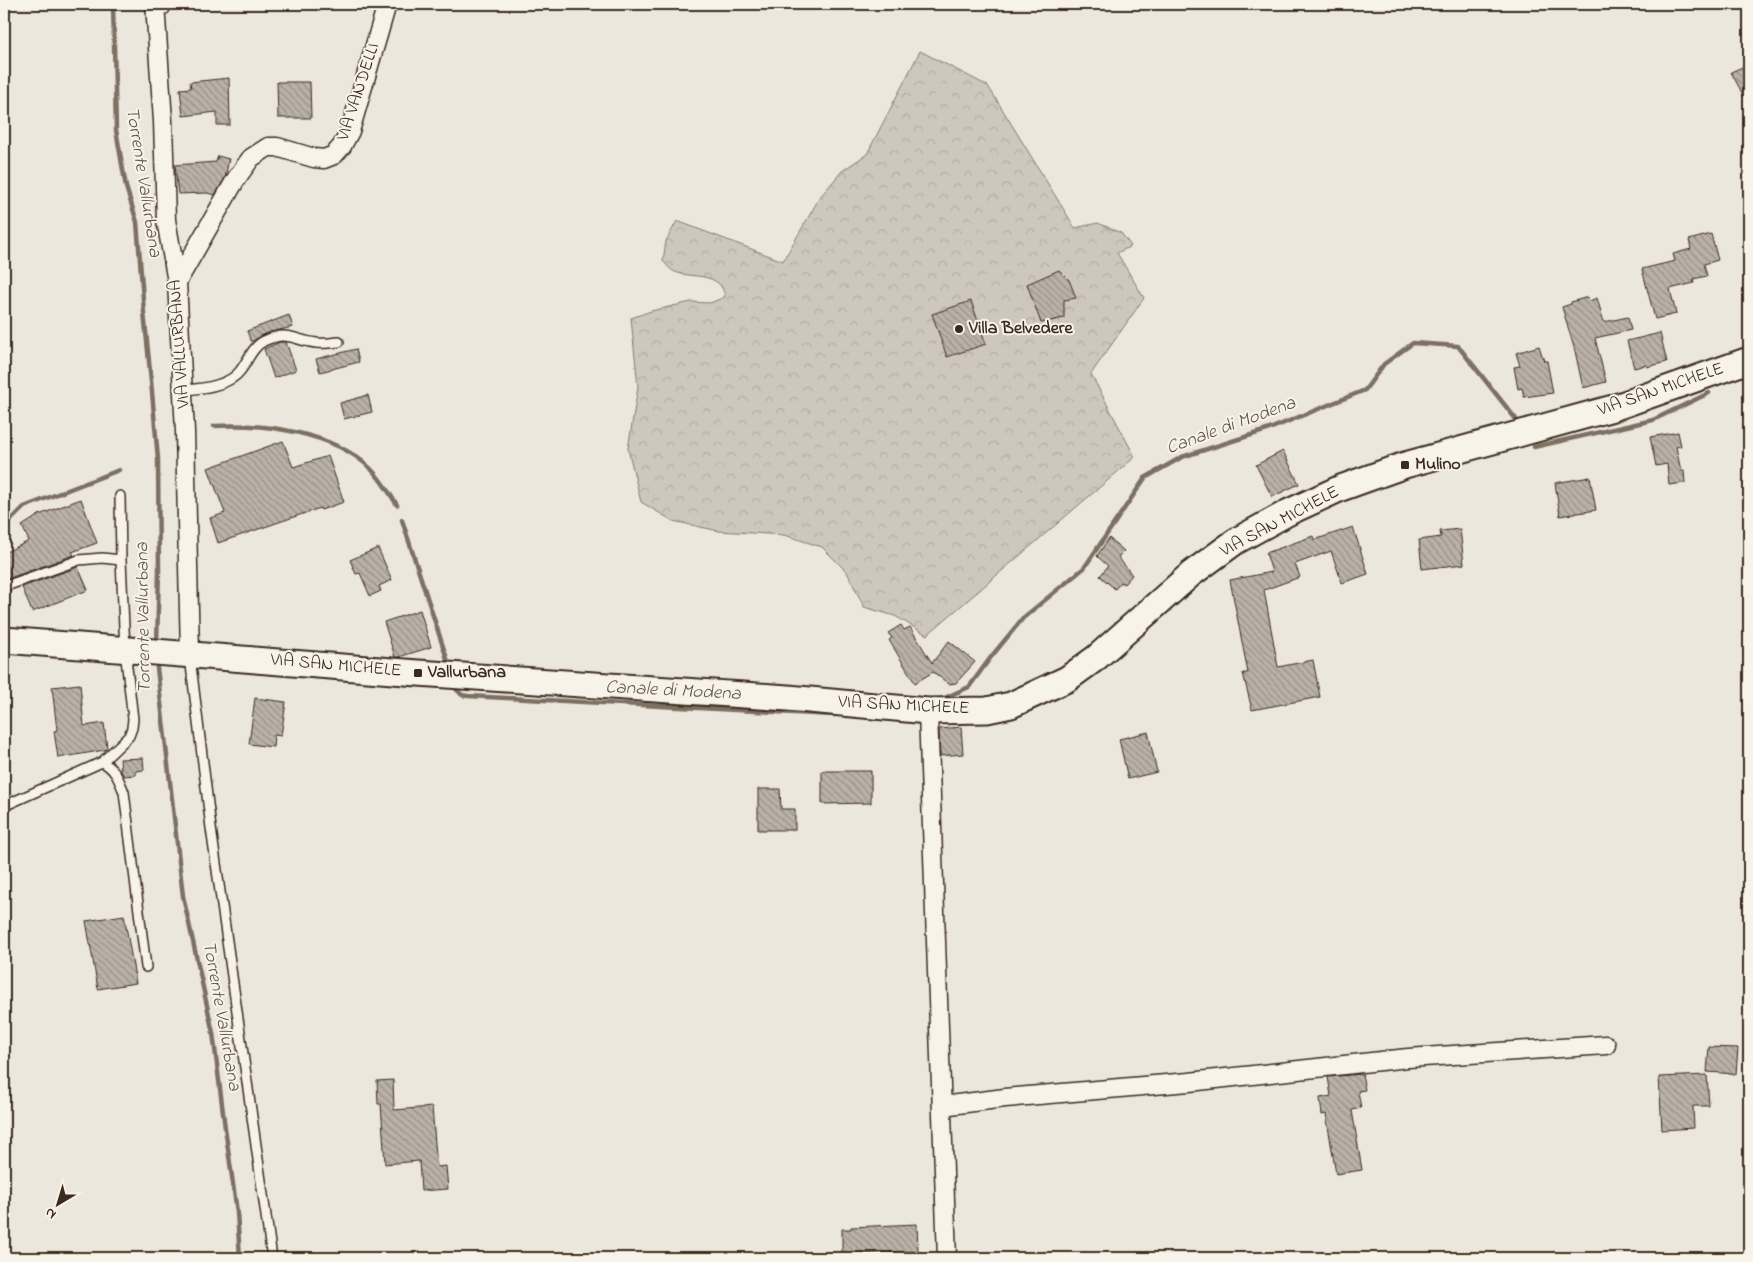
<svg xmlns="http://www.w3.org/2000/svg" width="1753" height="1262" font-family="'Indie Flower',sans-serif">
<style>
.forest{fill:url(#forest-crowns);stroke:#84796d}
.lines{fill:none;stroke-linecap:round;stroke-linejoin:round}
.stream{stroke:#7c7064;stroke-width:4.5}
.building{fill:url(#building-back-hatch);stroke:#3b2a1e}
.lane-casing{stroke:#3b2a1e;stroke-width:12}
.street-casing{stroke:#3b2a1e;stroke-width:21}
.secondary-casing{stroke:#3b2a1e;stroke-width:29}
.lane{stroke:#f7f3e8;stroke-width:9}
.street{stroke:#f7f3e8;stroke-width:18}
.secondary{stroke:#f7f3e8;stroke-width:25}
.poi-dot{fill:#3b2a1e;stroke:#f7f3e8;stroke-width:2}
.labels{text-anchor:middle;dominant-baseline:central;stroke-width:4;stroke-linejoin:round;paint-order:stroke}
.street-label{font-size:18px;fill:#3b2a1e;stroke:#f7f3e8}
.poi-label{font-size:18px;font-weight:bold;fill:#3b2a1e;stroke:#f7f3e8;text-anchor:start}
.water-label{font-size:19px;font-style:italic;fill:#615347;stroke:#f7f3e8}
</style>
<defs>
<pattern id="forest-crowns" width="20" height="18" patternUnits="userSpaceOnUse" patternTransform="scale(1.25)"><rect width="20" height="18" fill="#cec8bc"/><path d="M2 6a3 3 0 1 1 6 0M12 15a3 3 0 1 1 6 0" fill="none" stroke="#b2aca1"/></pattern>
<pattern id="building-back-hatch" width="6" height="6" patternUnits="userSpaceOnUse" patternTransform="scale(1.25)"><rect width="6" height="6" fill="#bab2a7"/><path d="M-1 5l2 2M0 0l6 6M5-1l2 2" fill="none" stroke="#989187"/></pattern>
</defs>
<rect width="100%" height="100%" fill="#ece7dc"/>
<filter id="ink" filterUnits="userSpaceOnUse"><feTurbulence type="fractalNoise" baseFrequency=".02" numOctaves="2"/><feDisplacementMap in="SourceGraphic" scale="10" xChannelSelector="R" yChannelSelector="G"/><feConvolveMatrix kernelMatrix="1 2 1 2 8 2 1 2 1" color-interpolation-filters="sRGB"/></filter>
<g filter="url(#ink)">
<path class="forest" d="M920,51L988,86L1075,228L1098,223L1121,233L1131,246L1117,253L1144,298L1091,374L1135,457L927,635L895,616L864,607L847,572L822,547L784,535L719,531L673,521L641,502L628,449L638,387L631,318L651,311L691,302L710,303L725,297C721,271 693,279 675,272C670,270 666,264 663,261L666,241L677,221L783,261L820,197L842,171L867,154Z"/>
<g class="lines">
<path class="stream" d="M113,4L116,130L126,187L137,222L144,312L151,381L158,459L159,571L157,644
M214,426C263,423 333,432 370,468C381,479 389,492 397,505
M1534,447L1653,420L1709,393
M402,520L449,665
M4,527L24,507L119,470
M156,659L183,896L213,1033L225,1128L237,1212L240,1258
M455,688L462,695L468,696L834,715
M940,700L969,687L991,657L1023,618L1084,568L1145,478L1182,457L1267,430L1365,390L1384,364L1413,343L1458,346L1519,423"/>
</g>
<path class="building" d="M1749,64V106L1731,72Z
M229,78L230,125H217V112L183,116L180,89L191,88L190,82Z
M277,82H310L311,118H278Z
M218,156L229,159L225,178L215,195L207,193L178,194L175,165L216,162Z
M1711,234L1718,260L1704,264L1707,276L1693,279L1694,283L1670,289L1676,314L1655,319L1642,269L1675,261L1673,254L1691,249L1689,240Z
M1059,270L1069,280L1076,298L1064,300V318L1041,323L1027,284Z
M1588,297L1589,301L1597,298L1604,322L1628,317L1631,330L1595,338L1606,382L1583,388L1575,351L1562,307L1571,304V302Z
M971,301L986,344L947,357L932,314Z
M289,315L293,327L270,332L261,336L251,342L247,331Z
M1660,333L1667,362L1647,367L1646,365L1634,368L1627,341Z
M280,342H286L296,370L274,378L264,349Z
M1539,346L1544,361H1547L1553,393L1524,397L1522,388L1518,389L1514,367L1520,366L1516,353Z
M356,349L359,362L320,372L316,359Z
M368,395L372,412L344,419L340,403Z
M1678,432L1681,446L1676,447L1681,471H1684L1685,483L1669,485L1667,464L1656,466L1650,437Z
M283,441L293,467L328,456L344,502L321,510L320,508L218,543L210,518L225,513L208,468Z
M1283,451L1299,484L1272,497L1256,465Z
M1590,477L1596,510L1560,516L1555,483Z
M81,499L97,543L72,552L74,555L4,580V553L29,541L22,526L39,515Z
M1353,527L1368,574L1342,583L1331,551L1295,564L1300,577L1264,590L1278,667L1313,660L1320,697L1252,710L1243,673H1248L1230,580L1272,572L1266,553L1313,536L1314,540Z
M1460,529L1464,564L1422,569L1419,540L1441,537L1440,531Z
M1109,538L1124,551L1118,557L1132,575L1124,584L1121,582L1115,589L1100,576L1108,566L1097,556Z
M378,548L392,580L379,586L381,591L370,596L360,573L356,574L350,560Z
M78,567L88,590L32,612L22,587Z
M420,610L431,647L399,657H395L384,622Z
M901,625L904,630L910,627L932,663L949,641L975,662L956,683L949,684L933,672L915,683L889,640L892,638L888,633Z
M80,684L84,726L104,723L107,748L105,750L58,758L54,731L57,730L52,687Z
M255,698L286,702L281,736L274,735L273,747L249,744Z
M961,727L963,754L940,756L939,729Z
M1148,732L1157,772L1128,779L1119,739Z
M143,758L144,770L136,771V775L124,776L121,771L120,759Z
M822,771H871V803L822,804Z
M758,789H780L781,809H795V830H758Z
M124,915L136,983L98,989L86,921Z
M1709,1047L1738,1048L1736,1074L1707,1072Z
M1362,1074L1365,1090L1358,1091L1361,1108L1352,1110L1362,1170L1336,1174L1326,1114L1322,1115L1320,1098L1331,1096L1328,1077Z
M1707,1075L1709,1106H1693L1694,1128L1662,1130L1659,1077Z
M393,1080L394,1110L432,1107L437,1167L446,1166L448,1189L421,1191L419,1161L385,1164L381,1104H378L377,1081Z
M917,1224L918,1251L858,1254V1258H842V1229H851V1227Z"/>
<g class="lines">
<defs>
<path id="lane" d="M165,4V9
M183,390C201,389 229,386 240,371C248,361 252,347 264,341C288,330 293,340 316,343C323,344 331,343 339,342
M4,588L6,586L79,560L102,558L121,560
M190,657L211,828L272,1258
M102,762C115,768 119,780 124,792L146,967
M4,806L102,762L129,736L132,728L133,719L125,650L121,560L120,496"/>
<path id="street" d="M155,4L163,121L166,220L177,282L185,431L190,654
M177,282L236,179L251,158L268,147H277L314,158L324,159L334,155L342,146L350,131L387,4
M928,711L947,1258
M942,1106L1005,1098L1189,1082L1408,1058L1606,1045"/>
<path id="secondary" d="M4,640L418,673L788,698L928,711L987,710L1011,705L1067,679L1096,658L1191,574L1236,541L1289,512L1341,488L1405,465L1613,408L1749,360"/>
</defs>
<use href="#lane" class="lane-casing"/>
<use href="#street" class="street-casing"/>
<use href="#secondary" class="secondary-casing"/>
<use href="#lane" class="lane"/>
<use href="#street" class="street"/>
<use href="#secondary" class="secondary"/>
</g>
</g>
<g class="poi-dot">
<circle cx="959" cy="329" r="5"/>
<rect x="1400" y="460" width="10" height="10" rx="2.5"/>
<rect x="413" y="668" width="10" height="10" rx="2.5"/>
</g>
<g class="labels">
<g class="street-label">
<text transform="translate(359 92) rotate(-72)">VIA VANDELLI</text>
<text transform="translate(180 344) rotate(-94)">VIA VALLURBANA</text>
<text transform="translate(1661 390) rotate(-19)">VIA SAN MICHELE</text>
<text transform="translate(1280 522) rotate(-28)">VIA SAN MICHELE</text>
<text transform="translate(336 666) rotate(5)">VIA SAN MICHELE</text>
<text transform="translate(904 706) rotate(3)">VIA SAN MICHELE</text>
</g>
<g class="poi-label">
<text x="969" y="329">Villa Belvedere</text>
<text x="1415" y="465">Mulino</text>
<text x="428" y="673">Vallurbana</text>
</g>
<g class="water-label">
<text transform="translate(143 182) rotate(81)">Torrente Vallurbana</text>
<text transform="translate(1231 426) rotate(-20)">Canale di Modena</text>
<text transform="translate(144 618) rotate(-91)">Torrente Vallurbana</text>
<text transform="translate(673 691) rotate(3)">Canale di Modena</text>
<text transform="translate(221 1016) rotate(80)">Torrente Vallurbana</text>
</g>
</g>
<rect width="1753" height="1262" fill="none" stroke="#f7f3e8" stroke-width="20"/>
<rect x="10" y="10" width="1733" height="1242" fill="none" stroke="#3b2a1e" stroke-width="2" filter="url(#ink)"/>
<g transform="translate(58 1204) rotate(218)" stroke="#f7f3e8" stroke-width="4" paint-order="stroke">
<path d="M0-4L9 19L0 12L-9 19Z" fill="#3b2a1e"/>
<text y="-8" font-size="14" font-weight="bold" text-anchor="middle" fill="#3b2a1e">N</text>
</g>
</svg>
